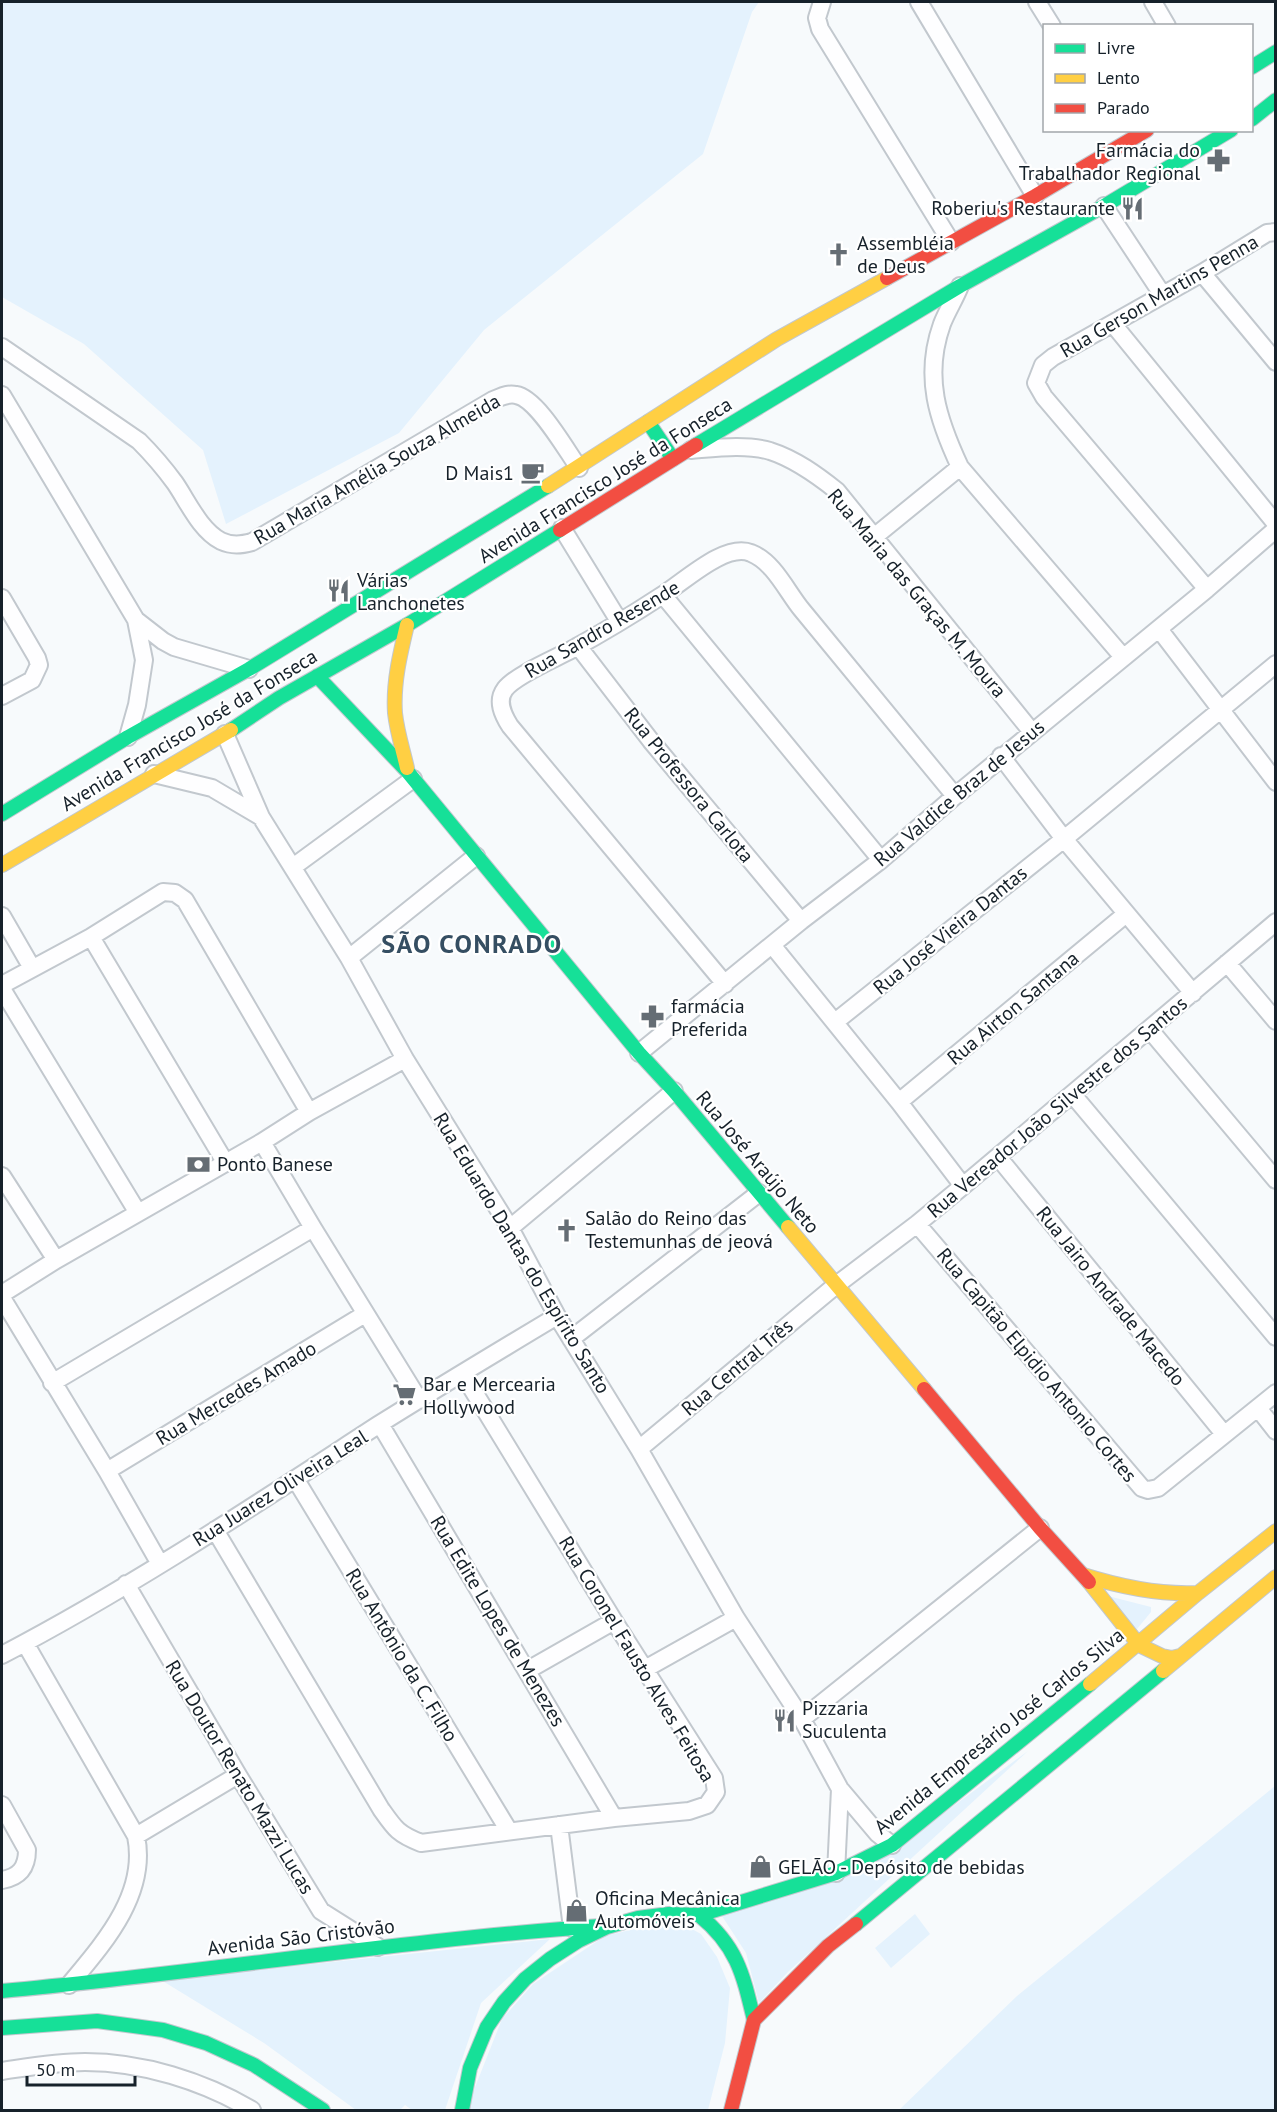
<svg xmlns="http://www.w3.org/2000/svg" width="1277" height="2112" font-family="'PT Sans',sans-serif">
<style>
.green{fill:#e4f2fd}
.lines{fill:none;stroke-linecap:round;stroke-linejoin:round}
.street-casing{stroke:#c2c8ce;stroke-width:20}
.fast-casing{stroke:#c2c8ce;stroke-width:16}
.slow-casing{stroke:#c2c8ce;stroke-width:16}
.jam-casing{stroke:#c2c8ce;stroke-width:16}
.street{stroke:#fefeff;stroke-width:16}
.fast{stroke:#16e098;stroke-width:14}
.slow{stroke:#ffcf43;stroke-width:14}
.jam{stroke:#f24e42;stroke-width:14}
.labels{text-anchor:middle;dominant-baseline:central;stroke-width:4.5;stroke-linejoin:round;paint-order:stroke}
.poi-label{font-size:20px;fill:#16212a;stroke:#fff;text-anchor:start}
.street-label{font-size:20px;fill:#16212a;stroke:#fff}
.district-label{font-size:26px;font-weight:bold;letter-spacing:1.5px;fill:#354e62;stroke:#fff}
</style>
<rect width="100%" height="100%" fill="#f7fafc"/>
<path class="green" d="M2,2H759L752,12L703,154L484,330L399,433L226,524L203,450L84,344L2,297Z
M1104,1595L1151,1607V1612L1137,1629Z
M1028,1751L788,1972L759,2003L746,1953L722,1916L899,1846Z
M1275,1786V2110H899L1017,1996Z
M915,1914L930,1934L891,1968L875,1948Z
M683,1924L701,1934L717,1957L730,1988L725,2043L708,2110H466L502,2019L533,1984L605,1936L647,1926Z
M550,1939L481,2003L445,2110H412L405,2105L400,2110H356L264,2043L161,1980Z"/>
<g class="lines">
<defs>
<path id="street" d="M822,2L817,18L820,29L951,242
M919,2L1035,196
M1037,2L1052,26
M1153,2L1167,26
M1104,206L1162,294
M1202,273L1276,362
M960,286C955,299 947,311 942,324C923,377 938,420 960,467L1123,657
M1113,324L1276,524
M2,347L139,441C152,454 164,468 175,483C188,502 200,530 221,541C232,546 241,545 252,542L493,400C501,397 507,393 516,395C537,398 566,450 579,468
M2,395L136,620L144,660L137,705L128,737
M691,450C716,448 746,444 770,451C795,459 817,475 837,491L1032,732
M562,528L619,621
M874,537L960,467
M1207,589L1044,397L1036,383L1043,365L1053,357L1202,273L1267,233L1276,232
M663,595L881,860
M2,598L37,658L39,665L32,680L2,696
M136,620L163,641L174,647L249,669
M1159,629L1276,782
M578,646L651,741L801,921
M225,734L261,817
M1001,756L1064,839L1193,993
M154,774L212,788L261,817L349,958L405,1059L510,1228L557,1316L639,1449L736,1618L802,1719L840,1789L878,1834L892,1845
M293,867L413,779
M2,916L32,968
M91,937L225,1162
M772,945L899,1102L963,1186
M349,958L476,856
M1227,963L1276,1021
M725,984L510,726C503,715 496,701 505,689C516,675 554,659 571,650C602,633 632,615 661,596C684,582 725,542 751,553C774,562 787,592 802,610C853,672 904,734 955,796
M2,985L91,937L163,892L175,893L185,900L309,1112
M2,989L138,1213
M835,1022L1064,839L1276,664
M1150,1030L1276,1180
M639,1053L801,921L881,860L955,796L1207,589L1276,529
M1073,1095L1276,1337
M899,1102L1126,914
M262,1142L313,1228L419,1400
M998,1157L1224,1434
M2,1176L56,1260
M917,1224L1142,1488L1148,1490L1158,1488L1276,1393
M510,1228L674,1091
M2,1294L56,1260L262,1142L309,1112L405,1059
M2,1298L107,1471L160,1564
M571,1339L759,1193
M52,1383L313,1228
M1258,1408L1276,1431
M380,1424L614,1818
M639,1449L835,1286L917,1224L963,1186L1276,922
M107,1471L365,1314
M296,1480L509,1831
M215,1530L381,1809C395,1829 398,1834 421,1843L614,1818L689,1811L707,1805L716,1792L714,1778L614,1621L463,1374
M126,1584L238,1775L321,1911L378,1947
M25,1643L136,1836C148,1894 104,1943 69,1985
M2,1655C132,1587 255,1505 378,1425C437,1388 497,1352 557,1316
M645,1669L736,1618
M528,1670L614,1621
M802,1719L1040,1528
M2,1805L27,1850C27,1868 19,1877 2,1880
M559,1825L572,1928
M136,1836L238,1775
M836,1873L840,1789
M2,2071C29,2067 57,2062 85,2062C142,2062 203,2081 252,2110"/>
<path id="fast" d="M1252,67L1276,52
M1252,119L1276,100
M648,422L673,459
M696,445L960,286L1104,206L1231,130
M317,676L407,771L639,1053L674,1091L788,1227
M231,730L279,698L407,625L560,530
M2,814L128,737L249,669L548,486
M699,1915C737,1946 743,1974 754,2020
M856,1924L1163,1671
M2,1991C202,1973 400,1940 601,1926
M2,2028L97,2021L163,2030L206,2043L254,2065L323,2110
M462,2110L470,2068L487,2027L504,2002L525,1979L550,1959L578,1941L607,1927L638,1918L669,1914L699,1915L836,1873L892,1845L1090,1684"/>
<path id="slow" d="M548,486L777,339L887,278
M407,625C400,654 393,683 395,713C397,732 403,750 407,768
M2,865L231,730
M788,1227L924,1389
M1083,1575C1121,1587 1158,1595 1198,1593
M1089,1582L1139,1645L1162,1656L1172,1658L1180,1656
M1163,1671L1276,1577
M1090,1684L1198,1593L1276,1531"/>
<path id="jam" d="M887,278L1035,196L1147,130
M560,530L696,445
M924,1389L1040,1528L1089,1582
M731,2110L754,2020L828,1946L856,1924"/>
</defs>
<use href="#street" class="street-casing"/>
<use href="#fast" class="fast-casing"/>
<use href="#slow" class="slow-casing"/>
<use href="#jam" class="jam-casing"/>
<use href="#street" class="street"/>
<use href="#fast" class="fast"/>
<use href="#slow" class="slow"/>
<use href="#jam" class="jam"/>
</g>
<defs>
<symbol id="pharmacy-bare" viewBox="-9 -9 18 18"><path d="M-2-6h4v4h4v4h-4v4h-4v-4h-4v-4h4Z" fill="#656d74" stroke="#fff" stroke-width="2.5" paint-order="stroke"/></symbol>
<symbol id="restaurant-bare" viewBox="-9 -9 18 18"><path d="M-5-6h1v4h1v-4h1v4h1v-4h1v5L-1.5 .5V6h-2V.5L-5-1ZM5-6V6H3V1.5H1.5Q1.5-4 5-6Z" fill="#656d74" stroke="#fff" stroke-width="2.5" paint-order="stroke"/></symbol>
<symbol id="church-bare" viewBox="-9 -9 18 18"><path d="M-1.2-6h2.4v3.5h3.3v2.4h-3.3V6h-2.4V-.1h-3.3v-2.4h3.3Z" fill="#656d74" stroke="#fff" stroke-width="2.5" paint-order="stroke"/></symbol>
<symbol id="cafe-bare" viewBox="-9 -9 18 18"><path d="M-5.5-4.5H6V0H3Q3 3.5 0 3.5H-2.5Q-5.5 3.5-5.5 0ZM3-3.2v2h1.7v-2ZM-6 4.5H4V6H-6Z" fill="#656d74" stroke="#fff" stroke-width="2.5" paint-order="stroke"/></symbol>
<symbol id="bank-bare" viewBox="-9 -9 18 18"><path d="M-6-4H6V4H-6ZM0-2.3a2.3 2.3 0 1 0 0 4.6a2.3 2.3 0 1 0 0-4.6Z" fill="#656d74" stroke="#fff" stroke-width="2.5" paint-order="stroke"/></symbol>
<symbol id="supermarket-bare" viewBox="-9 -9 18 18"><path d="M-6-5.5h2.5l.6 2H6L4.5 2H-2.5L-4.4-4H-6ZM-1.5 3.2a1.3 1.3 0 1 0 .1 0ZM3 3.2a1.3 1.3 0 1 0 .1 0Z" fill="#656d74" stroke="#fff" stroke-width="2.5" paint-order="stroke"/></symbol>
<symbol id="shop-bare" viewBox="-9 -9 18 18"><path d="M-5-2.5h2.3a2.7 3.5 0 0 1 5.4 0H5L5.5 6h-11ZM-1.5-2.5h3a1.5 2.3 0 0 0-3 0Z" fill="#656d74" stroke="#fff" stroke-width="2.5" paint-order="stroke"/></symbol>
</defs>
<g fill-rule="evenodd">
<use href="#pharmacy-bare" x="1202" y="144" width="33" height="33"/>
<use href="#restaurant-bare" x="1116" y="192" width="33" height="33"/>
<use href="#church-bare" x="822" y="238" width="33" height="33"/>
<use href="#cafe-bare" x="516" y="456" width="33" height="33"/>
<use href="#restaurant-bare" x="322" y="574" width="33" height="33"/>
<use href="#pharmacy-bare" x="636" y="1000" width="33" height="33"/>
<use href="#bank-bare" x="182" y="1148" width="33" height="33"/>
<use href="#church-bare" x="550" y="1214" width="33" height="33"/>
<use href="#supermarket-bare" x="388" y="1378" width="33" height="33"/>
<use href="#restaurant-bare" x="768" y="1704" width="33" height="33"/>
<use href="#shop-bare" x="744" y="1850" width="33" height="33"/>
<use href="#shop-bare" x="560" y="1894" width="33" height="33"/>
</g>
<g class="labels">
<g class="poi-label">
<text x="1200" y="150" text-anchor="end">Farmácia do<tspan x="1200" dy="23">Trabalhador Regional</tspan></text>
<text x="1115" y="208" text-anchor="end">Roberiu's Restaurante</text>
<text x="857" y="243">Assembléia<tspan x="857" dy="23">de Deus</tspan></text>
<text x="514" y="473" text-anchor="end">D Mais1</text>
<text x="357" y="580">Várias<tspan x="357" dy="23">Lanchonetes</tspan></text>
<text x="671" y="1006">farmácia<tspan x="671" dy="23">Preferida</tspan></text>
<text x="217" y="1164">Ponto Banese</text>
<text x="585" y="1218">Salão do Reino das<tspan x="585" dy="23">Testemunhas de jeová</tspan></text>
<text x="423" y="1384">Bar e Mercearia<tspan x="423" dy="23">Hollywood</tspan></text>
<text x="802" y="1708">Pizzaria<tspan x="802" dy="23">Suculenta</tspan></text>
<text x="778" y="1867">GELÃO - Depósito de bebidas</text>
<text x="595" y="1898">Oficina Mecânica<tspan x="595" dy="23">Automóveis</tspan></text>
</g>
<g class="street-label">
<text transform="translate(1159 296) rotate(-30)">Rua Gerson Martins Penna</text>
<text transform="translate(377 469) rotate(-30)">Rua Maria Amélia Souza Almeida</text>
<text transform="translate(605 480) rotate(-32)">Avenida Francisco José da Fonseca</text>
<text transform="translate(917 593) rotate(50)">Rua Maria das Graças M. Moura</text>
<text transform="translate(602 629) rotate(-30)">Rua Sandro Resende</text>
<text transform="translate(189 730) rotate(-31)">Avenida Francisco José da Fonseca</text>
<text transform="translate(689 785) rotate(51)">Rua Professora Carlota</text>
<text transform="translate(959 793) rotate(-40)">Rua Valdice Braz de Jesus</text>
<text transform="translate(950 930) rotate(-39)">Rua José Vieira Dantas</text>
<text transform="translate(1013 1008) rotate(-40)">Rua Airton Santana</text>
<text transform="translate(1057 1107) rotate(-40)">Rua Vereador João Silvestre dos Santos</text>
<text transform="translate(758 1162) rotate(50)">Rua José Araújo Neto</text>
<text transform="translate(522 1253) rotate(59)">Rua Eduardo Dantas do Espírito Santo</text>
<text transform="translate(1111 1296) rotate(51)">Rua Jairo Andrade Macedo</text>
<text transform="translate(1037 1365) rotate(50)">Rua Capitão Elpidio Antonio Cortes</text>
<text transform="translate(737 1367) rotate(-40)">Rua Central Três</text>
<text transform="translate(236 1393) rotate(-31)">Rua Mercedes Amado</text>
<text transform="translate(280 1488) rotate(-32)">Rua Juarez Oliveira Leal</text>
<text transform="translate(498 1621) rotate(59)">Rua Edite Lopes de Menezes</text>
<text transform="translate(402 1655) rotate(59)">Rua Antônio da C. Filho</text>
<text transform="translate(637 1659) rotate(59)">Rua Coronel Fausto Alves Feitosa</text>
<text transform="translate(999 1731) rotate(-39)">Avenida Empresário José Carlos Silva</text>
<text transform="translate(240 1777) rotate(59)">Rua Doutor Renato Mazzi Lucas</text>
<text transform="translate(301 1937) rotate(-7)">Avenida São Cristóvão</text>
</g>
<g class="district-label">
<text x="472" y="943">SÃO CONRADO</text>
</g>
</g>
<rect width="1277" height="2112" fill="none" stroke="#16212a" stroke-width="6"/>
<rect x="1043" y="24" width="210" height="108" fill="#ffffff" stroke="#a2a6aa" stroke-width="1.5"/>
<rect x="1055" y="44" width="30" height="9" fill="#16e098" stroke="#a2a6aa" stroke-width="1.5"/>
<text x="1097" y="54" font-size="18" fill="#16212a">Livre</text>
<rect x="1055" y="74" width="30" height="9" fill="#ffcf43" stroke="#a2a6aa" stroke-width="1.5"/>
<text x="1097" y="84" font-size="18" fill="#16212a">Lento</text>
<rect x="1055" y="104" width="30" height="9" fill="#f24e42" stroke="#a2a6aa" stroke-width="1.5"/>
<text x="1097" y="114" font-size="18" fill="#16212a">Parado</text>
<path d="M27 2076v9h108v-9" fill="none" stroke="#16212a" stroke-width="3"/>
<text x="36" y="2076" font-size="18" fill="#16212a" stroke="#ffffff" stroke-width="4.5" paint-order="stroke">50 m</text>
</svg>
